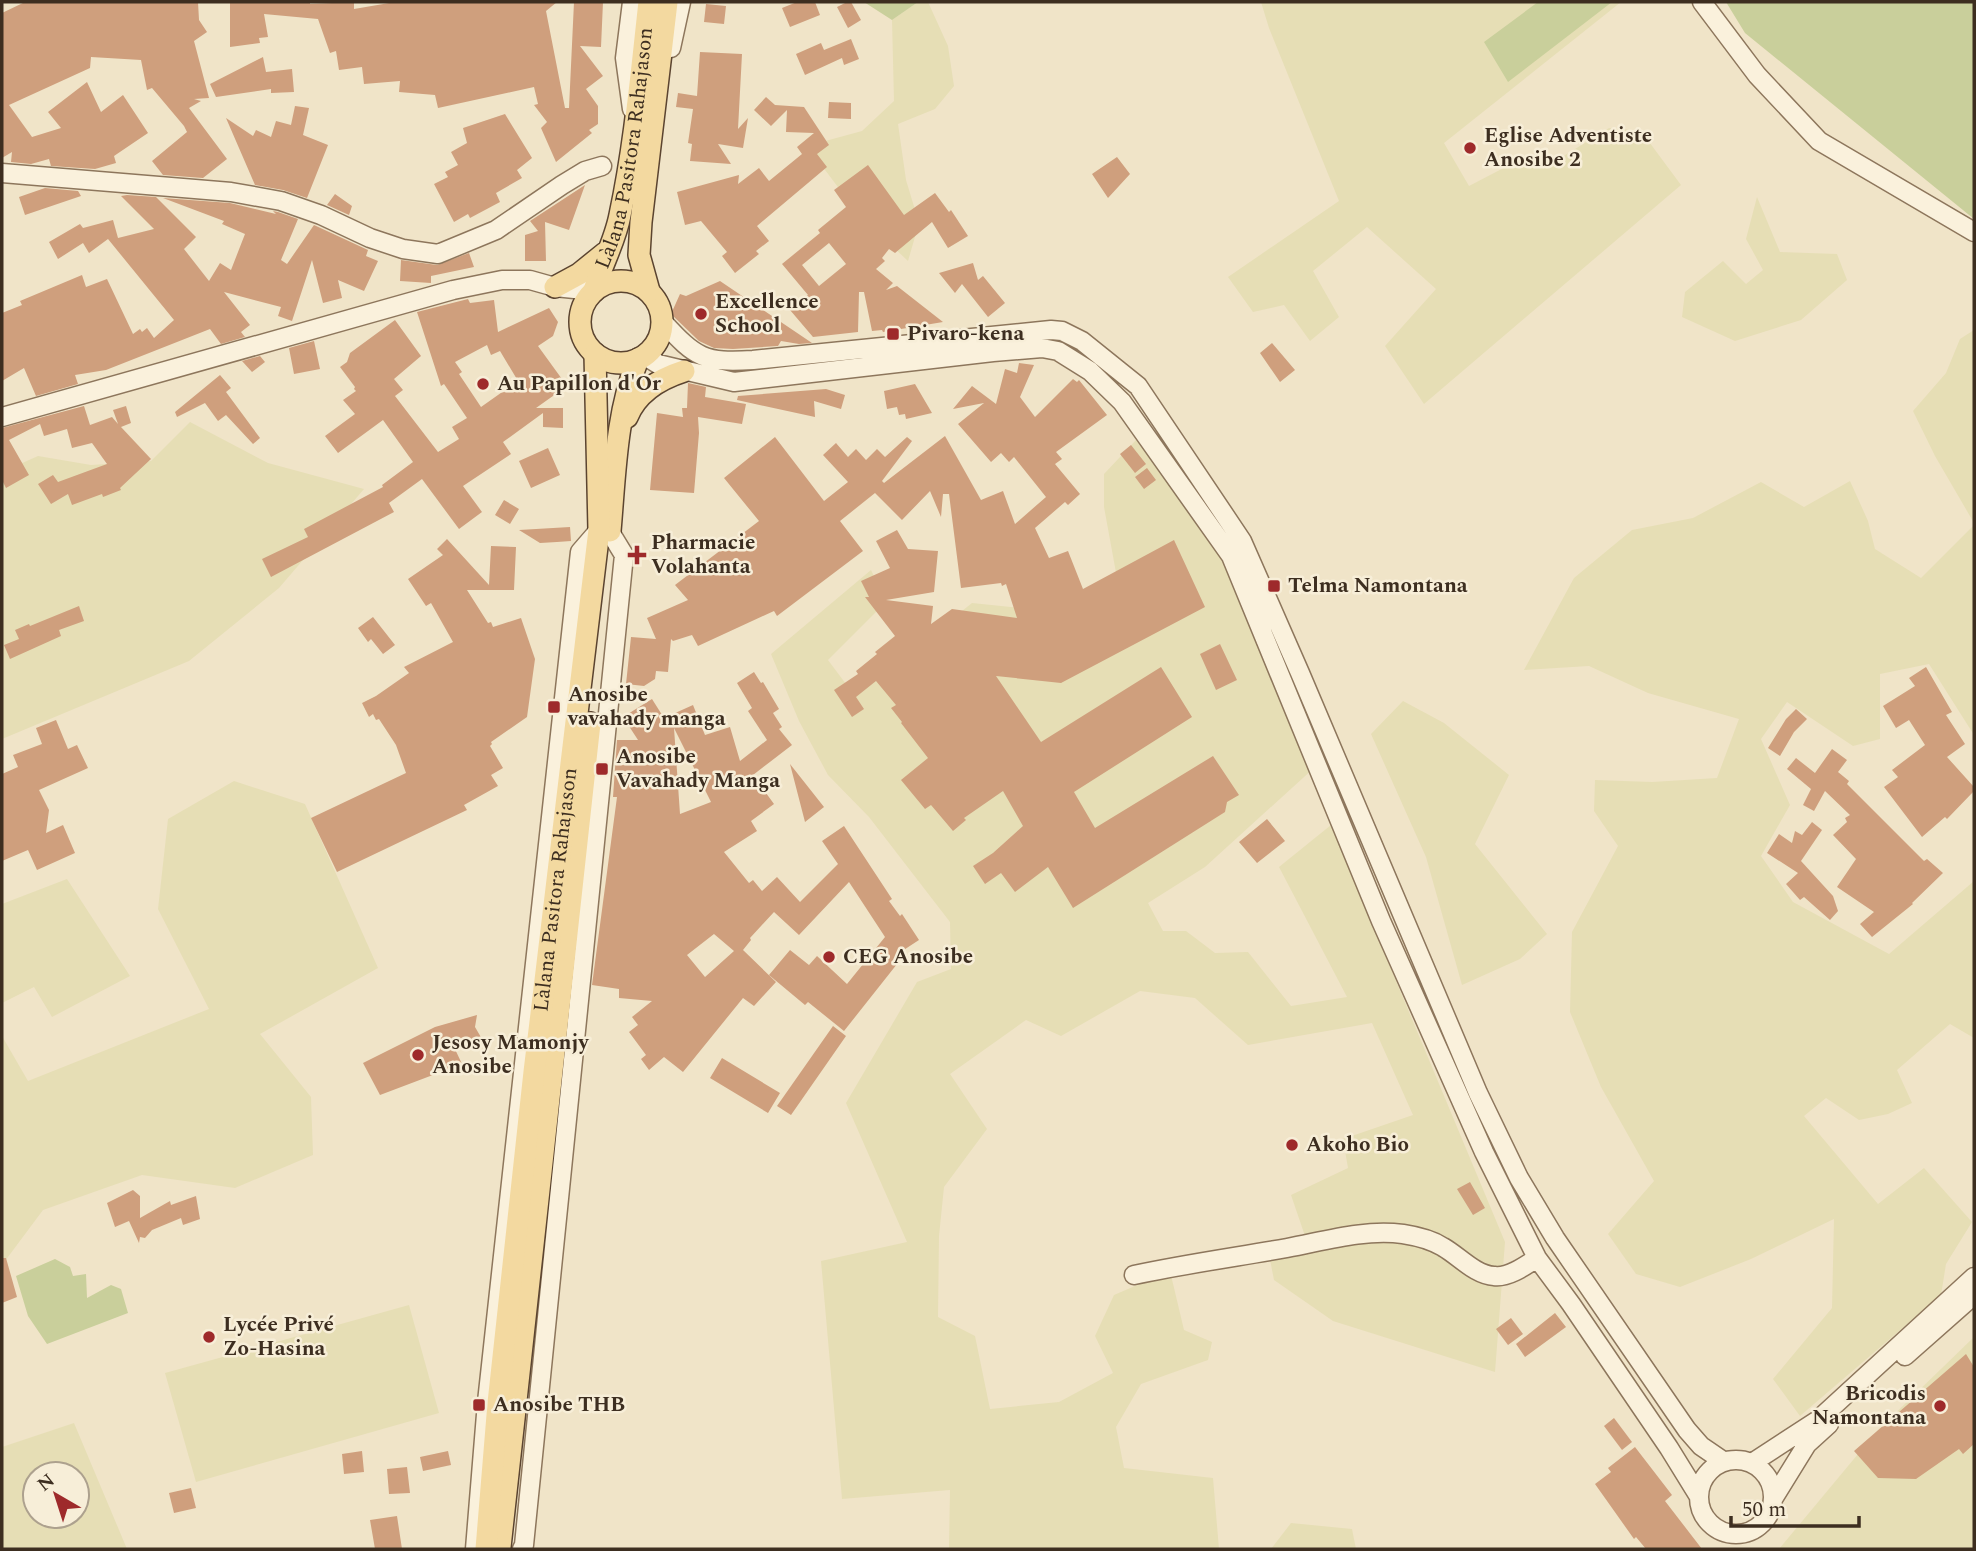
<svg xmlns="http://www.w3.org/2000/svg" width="1976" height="1551" font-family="Spectral,serif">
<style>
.farmland{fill:#e6deb5;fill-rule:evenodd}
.green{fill:#c9cf9b}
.building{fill:#cf9f7d;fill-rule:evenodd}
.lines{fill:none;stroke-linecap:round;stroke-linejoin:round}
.minor-casing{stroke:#8d765c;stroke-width:21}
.major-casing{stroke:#5b4430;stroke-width:24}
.minor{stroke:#faf1dc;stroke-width:18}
.major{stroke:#f3d9a0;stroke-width:21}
.poi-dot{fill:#9e2a2b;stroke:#f7eed8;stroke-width:2.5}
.labels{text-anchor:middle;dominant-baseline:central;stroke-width:5;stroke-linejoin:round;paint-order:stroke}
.poi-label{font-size:21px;font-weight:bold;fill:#3d2e20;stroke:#f7eed8;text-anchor:start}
.street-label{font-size:21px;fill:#3d2e20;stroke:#f7eed8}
</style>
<rect width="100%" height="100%" fill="#f0e4c8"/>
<path class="farmland" d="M918,2H928L948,46L954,86L935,109L898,124L906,180L919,223L908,261L859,215L807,146L862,131L894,101L892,20Z
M1261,2H1621L1444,143L1469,186L1519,160L1549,165L1609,128L1641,131L1681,185L1424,404L1385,346L1436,289L1367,227L1313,271L1339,317L1310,341L1284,305L1253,312L1228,277L1339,201L1269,28Z
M1757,197L1780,252L1837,254L1847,280L1801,320L1735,341L1682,317L1685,292L1723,261L1746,284L1763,270L1746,239Z
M1974,330V523L1935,456L1913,411L1946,373L1960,339Z
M190,422L268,463L364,489L279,588L189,661L2,739V472L38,456L91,465L151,461Z
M1136,440L1221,546L1315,767L1205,867L1148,903L1163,931H1186L1215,953L1248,952L1291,1006L1347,997L1279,867L1331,825L1505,1242L1495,1372L1333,1321L1274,1280L1267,1244L1305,1236L1291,1195L1348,1168L1343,1139L1413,1115L1372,1023L1248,1045L1195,998L1140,991L1061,1036L1026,1020L950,1074L987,1129L944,1187L939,1236L938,1317L975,1336L990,1409L1059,1402L1113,1373L1095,1336L1114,1295L1170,1271L1184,1330L1212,1342L1208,1360L1141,1384L1116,1427L1124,1468L1213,1478L1219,1549H949L950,1490L842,1499L821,1261L907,1242L846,1103L917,982L951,969L950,922L869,817L828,775L799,721L771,654L871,570L886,602L828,660L852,692L927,639L972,603L1070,613L1117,578L1104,507V474Z
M1850,481L1868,521L1875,549L1921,578L1974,525V735L1929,664L1880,674V739L1853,746L1787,702L1761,739L1790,805L1761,856L1793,902L1889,954L1974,881V1038L1950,1024L1897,1070L1912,1103L1888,1114L1859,1120L1826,1098L1804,1116L1878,1204L1924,1168L1972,1222L1946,1264L1941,1295L1800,1416L1773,1379L1832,1308L1834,1219L1751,1259L1680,1287L1636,1274L1608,1234L1654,1181L1601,1087L1570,1012L1572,932L1618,846L1594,811L1595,780L1652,782L1717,778L1739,719L1648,693L1589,666L1524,670L1574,578L1632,530L1693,518L1761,482L1804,507Z
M1403,701L1444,723L1509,775L1475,844L1547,934L1520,959L1462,985L1426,857L1371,734Z
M234,781L305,804L378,968L260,1034L311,1097L313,1155L235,1188L142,1175L43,1210L2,1265V1036L28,1081L209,1009L158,909L168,819Z
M67,879L130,976L52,1017L34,987L2,1003V904Z
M409,1305L439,1413L196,1482L165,1373Z
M1974,1337V1549H1779L1878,1430Z
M74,1423L127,1549H2V1447ZM35,1474H77V1516H35Z
M1291,1523L1352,1529L1356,1549H1271Z"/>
<path class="green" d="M864,2H918L892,20Z
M1538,2H1612L1508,82L1484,42Z
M1726,2H1974V219L1745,33Z
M55,1259L70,1267L73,1276L86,1274L87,1298L111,1285L121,1289L128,1313L47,1344L28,1316L16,1276Z"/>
<path class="building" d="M25,2H198L199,20L207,32L194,41L209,98L194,99L201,101L189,108L227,159L203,178L163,175L152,161L187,132L184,126L152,88L147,90L141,60L91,57L90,68L9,105L32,137L61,128L48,112L87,82L101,112L123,95L148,133L114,156L116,163L95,169L51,166L49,159L31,164L11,162L12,152L2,158V13Z
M230,2H310V4L354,2V9L395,2H557L546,11L565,108H569L574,2H603L601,47L580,46L603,76L586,89L598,106V124L589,130L592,133L556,162L541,128L547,122L534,105L538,104L534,87L438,108L435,95L399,92L400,81L364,84L362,67L339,70L336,51L330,53L318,19L264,14L268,37L259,38L260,43L230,47Z
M797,2H815L820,15L790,27L782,8Z
M847,2H851L861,20L848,28L837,7Z
M706,4L726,6L724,24L704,22Z
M851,39L859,59L844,65L842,58L805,75L796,54L821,43L824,50Z
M700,52L742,54L738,129L748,118L743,148L718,144L731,164L690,161L692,144L688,143L693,109L676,107L678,93L697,96Z
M263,57L266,72L292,69L294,92L271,93V89L216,97L210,84Z
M766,97L775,105L804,107L829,145L817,154L827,167L757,226L769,241L756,251L759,254L735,273L722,256L727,252L701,221L685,225L677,192L739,175L738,184L759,168L769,181L802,154L797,147L814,133L786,132L787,110L771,126L754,110Z
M829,102L851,103V119L828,118Z
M295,106L309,108L303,135L328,145L307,198L283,190L255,185L226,118L253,136L256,130L271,137L276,121L291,125Z
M505,114L532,158L517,170L522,178L496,193L500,202L470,218L468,214L454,222L434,184L448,177L445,172L458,165L451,152L467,143L463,128Z
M1117,157L1130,174L1108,198L1092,174Z
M868,165L904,215L935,193L949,212L951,210L968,236L948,248L932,222L895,253L889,249L882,258L885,261L876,269L893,283L886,290L897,286L943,322L883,332L882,330L872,331L864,292H859L858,332L813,337L790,310L808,295L782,264L820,233L818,230L846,207L834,190ZM829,243L846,264L819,286L802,265Z
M585,185L569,230L545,222L546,261H525V235L538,231L530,221Z
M45,188L78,191L81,196L25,215L19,197Z
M335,194L352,206L349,215L327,205Z
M127,195L156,197L196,237L184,249L209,281L220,263L231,270L245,234L222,224L224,221L163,198L230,203L276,214L273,211L278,212L298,219L281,260L287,264L314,225L368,250L366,256L378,261L364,291L338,280L342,298L323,303L312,260L292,321L278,316L281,307L224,292L250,325L241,332L245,337L221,344L210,329L106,370L75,375L78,384L36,396L24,368L2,381V313L22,305L20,301L82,275L86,287L107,279L133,334L140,329L142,332L147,328L154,338L174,320L108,239L89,253L83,243L58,259L49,242L80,224L83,228L113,220L118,238L154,229L121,196Z
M469,253L474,267L431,276V283L400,281L401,260L437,265Z
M973,263L978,280L983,276L1005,303L988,317L962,284L955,293L939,273Z
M720,281L812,343L799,344L781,341L778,346L733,349L714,348L699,341L671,314L680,294L686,296Z
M468,299L470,303L494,300L498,332L549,308L558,322L553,336L538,346L567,386L536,408H563V428L543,427V413L503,442L511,454L463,486L482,512L459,529L422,479L389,503L394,512L271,577L262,559L308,537L304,529L383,487L382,485L413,462L383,420L338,453L325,436L355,414L343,400L356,391L354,389L355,387L340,367L347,362L350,353L395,320L421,356L394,379L403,390L395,396L438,452L459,439L452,427L467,418L444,384L441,386L417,312ZM487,345L491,355L500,351L518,381L481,407L459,374L462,372L455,362Z
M314,341L320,369L294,374L289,348Z
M1272,343L1295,370L1280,382L1260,353Z
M260,356L265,362L252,372L242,361Z
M1019,363L1034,365L1020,397L1035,417L1073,379L1077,382L1079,380L1107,415L1056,452L1062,459L1055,464L1080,494L1068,505L1065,502L1035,528L1049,558L1068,551L1083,589L1174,540L1205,607L1061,683L996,676L1041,742L1161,667L1192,717L1074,792L1095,828L1213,756L1239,795L1227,802L1225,812L1073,908L1048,867L1015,892L1001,873L985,884L973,866L993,853L1023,826L1003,791L964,818L966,820L953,831L931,805L925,809L901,780L928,758L901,723L902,722L891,708L896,705L876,681L856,697L864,709L852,717L834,690L858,674L856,671L877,654L875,652L895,636L865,597H869L861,581L890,568L876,541L897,530L908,549L938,551L934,592L886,600L933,606L931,624L952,609L1017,618L1006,584L1002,586L1001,583L961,588L949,494H943L941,517L930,491L902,520L875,493L840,521L863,551L777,616L774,611L698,646L692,635L673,641L671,639L668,672L656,671L655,679L644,686L626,684L631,637L656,639L647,618L688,600L675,585L759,521L724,478L775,437L824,501L848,482L823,455L836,443L848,457L856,449L866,460L877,449L885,457L907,437L912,441L882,481L884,483L945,436L981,500L1003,491L1015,524L1046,497L1014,457L1009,462L1001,453L991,462L958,424L984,403L953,409L972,386L996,404L1005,369L1017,373Z
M220,375L231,388L226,392L260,438L253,444L226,415L218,421L205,403L177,417L175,412Z
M688,383L706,387L705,397L746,404L742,424L698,417L699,433L694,493L650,490L657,413L683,417L682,408H687Z
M915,384L932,413L906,419L905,414L899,415L897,407L887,409L884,391Z
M826,389L845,395L841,409L814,401L815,417L737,400L738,396Z
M84,406L90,425L112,417L118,424L113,410L126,406L131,423L121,427L151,459L120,488L121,490L103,497L102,494L72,505L68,494L51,504L38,484L53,475L58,482L107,464L92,443L72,448L67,429L44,436L40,424L9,440L29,475L6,488L2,480V428Z
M1131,445L1146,464L1135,473L1120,454Z
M548,448L560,475L531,488L519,461Z
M1147,468L1156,480L1144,489L1135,477Z
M504,500L519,509L510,524L495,515Z
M570,527L571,541L557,542L540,543L519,530Z
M447,539L489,585L491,546L516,547L514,590H467L488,623L491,622L493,627L521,618L535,659L527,717L491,742L492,744L490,746L503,768L491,775L498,786L464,805L467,810L337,872L311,818L406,773L396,745L379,719L376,720L373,714L369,717L362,703L376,696L409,673L404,667L453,642L431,603L426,606L408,579L443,555L437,549Z
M79,606L84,621L59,630L61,636L10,659L4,645L19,639L15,630L29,624L30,626Z
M373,617L395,645L383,654L371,639L368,642L358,628Z
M1220,644L1237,680L1216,690L1200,654Z
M1926,667L1952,712L1946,715L1965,744L1947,757L1974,787V791L1947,819L1945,817L1922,837L1884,787L1898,777L1892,770L1925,745L1909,720L1896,728L1883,706L1915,686L1909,678Z
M754,672L761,683L763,682L779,709L773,713L782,727L779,729L792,745L753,775L774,804L751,821L757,831L724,852L749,883L753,880L762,891L777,877L800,902L838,864L822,841L844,826L892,899L889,901L900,916L902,914L919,940L896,955L901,959L844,1031L808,1002L805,1005L769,975L790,950L809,965L817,956L847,984L885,937L849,882L799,935L774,912L750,938L751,940L743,950L776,982L754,1006L743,998L683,1072L664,1057L649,1070L641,1059L646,1055L629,1032L638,1025L632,1017L652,1001L619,998V989L592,985L617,797H613L617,740H638L623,717L652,699L664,718L693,705L705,735L730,727L740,761L767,740L748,711L752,708L737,683ZM674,728L711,802L680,814ZM714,934L734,951L705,977L687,955Z
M1796,709L1807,719L1794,732L1780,756L1768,748L1786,719Z
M56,720L68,749L77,745L88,768L39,790L49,810L46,833L63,825L75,853L37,870L28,850L2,861V774L18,767L13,755L42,744L36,728Z
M1832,749L1847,760L1838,772L1849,781L1847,784L1924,861L1927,859L1943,873L1912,903L1913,904L1872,937L1860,924L1874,912L1837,887L1856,859L1833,835L1847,822L1845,818L1850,815L1825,791L1814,811L1803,805L1811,789L1787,769L1796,758L1815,773Z
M790,764L824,807L805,822Z
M1267,819L1285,841L1257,863L1239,842Z
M1812,822L1822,830L1801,861L1833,896L1838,911L1830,920L1804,897L1800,900L1786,884L1798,873L1767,853L1779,834L1792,843L1795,831L1802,835Z
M477,1015L475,1027L482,1039L454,1047L462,1064L380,1095L363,1063L435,1027Z
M833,1026L846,1036L791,1115L777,1106Z
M722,1058L780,1093L768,1113L710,1078Z
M1470,1182L1485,1208L1473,1215L1457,1189Z
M133,1190L140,1196V1218L170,1201L171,1205L196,1196L200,1219L183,1225L181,1218L152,1230L145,1238L140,1237L139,1243L129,1221L115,1227L107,1203Z
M2,1258H6L17,1297L2,1303Z
M1555,1313L1566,1327L1525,1357L1516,1344Z
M1511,1318L1523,1334L1508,1345L1496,1329Z
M1966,1354L1974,1367V1444L1963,1454L1959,1449L1916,1479L1878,1478L1854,1451Z
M1614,1418L1632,1442L1622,1450L1604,1426Z
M1635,1447L1672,1495L1665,1501L1702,1549H1646L1636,1537L1634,1539L1595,1484L1611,1472L1608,1468Z
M362,1451L364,1472L344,1474L342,1454Z
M448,1451L451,1465L423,1471L420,1457Z
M407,1467L410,1493L389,1494L387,1469Z
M191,1488L196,1508L174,1513L169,1493Z
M397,1516L402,1549H375L370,1520Z"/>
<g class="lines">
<defs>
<path id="minor" d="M632,2L625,58L632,109
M1702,2L1757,75L1819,141L1974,232
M671,48L681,2
M2,173L231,192L281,201L321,215L370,238L403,249L438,254L496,230L562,185L585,171L602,166
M663,322C696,358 704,363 753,360L1051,330L1062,331L1082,341L1138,386L1242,541L1300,673L1478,1093L1519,1178L1555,1238L1687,1430L1701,1446L1723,1461
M645,356L658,364L734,382L993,352L1042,348L1058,351L1090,371L1122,402L1231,556L1381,921L1484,1152L1537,1258L1571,1304L1669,1448L1698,1495
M2,417L453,290L502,280H530L555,287L594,291
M1134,1275C1185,1264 1236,1257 1287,1248C1325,1241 1363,1229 1403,1234C1416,1236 1432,1240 1443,1247C1459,1256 1475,1275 1494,1276C1508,1278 1525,1266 1537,1258
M1905,1356L1974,1295
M1699 1497a37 37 0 1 1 74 0a37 37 0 1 1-74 0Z
M1752,1463L1818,1420L1974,1277
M1773,1499L1807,1444L1829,1424
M475,1549L487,1402L580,552L599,530
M522,1549L524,1545L624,555L610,532"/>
<g id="major">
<circle cx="621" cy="322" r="41"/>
<path d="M555,287L579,274L605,253"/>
<path id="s1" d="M594,291C601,265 615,242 620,215C635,145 641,73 649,2"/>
<path d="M649,291L639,255L641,222L667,2"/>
<path d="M627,417C637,392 659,379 684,371"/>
<path d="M610,531C615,474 616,413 638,359"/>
<path d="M500,1547L590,723"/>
<path id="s2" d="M486,1549L498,1403L534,1072L599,530L595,354"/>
</g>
</defs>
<use href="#minor" class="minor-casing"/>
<use href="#major" class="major-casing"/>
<use href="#minor" class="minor"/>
<use href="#major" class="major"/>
</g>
<g class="poi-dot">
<circle cx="1470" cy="148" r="7"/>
<circle cx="701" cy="314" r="7"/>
<rect x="886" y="327" width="14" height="14" rx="3.5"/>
<circle cx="483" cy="384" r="7"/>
<path d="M633.5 544.5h7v7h7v7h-7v7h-7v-7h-7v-7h7z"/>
<rect x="1267" y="579" width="14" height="14" rx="3.5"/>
<rect x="547" y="700" width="14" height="14" rx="3.5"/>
<rect x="595" y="762" width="14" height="14" rx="3.5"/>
<circle cx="829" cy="957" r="7"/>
<circle cx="418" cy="1055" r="7"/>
<circle cx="1292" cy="1145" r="7"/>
<circle cx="209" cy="1337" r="7"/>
<rect x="472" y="1398" width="14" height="14" rx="3.5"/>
<circle cx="1940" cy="1406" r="7"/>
</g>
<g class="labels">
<g class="poi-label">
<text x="1484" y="136">Eglise Adventiste<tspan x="1484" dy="24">Anosibe 2</tspan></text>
<text x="715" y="302">Excellence<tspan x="715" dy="24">School</tspan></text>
<text x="907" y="334">Pivaro-kena</text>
<text x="497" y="384">Au Papillon d'Or</text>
<text x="651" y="543">Pharmacie<tspan x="651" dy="24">Volahanta</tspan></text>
<text x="1288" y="586">Telma Namontana</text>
<text x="568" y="695">Anosibe<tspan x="568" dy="24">vavahady manga</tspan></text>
<text x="616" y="757">Anosibe<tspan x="616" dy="24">Vavahady Manga</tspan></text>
<text x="843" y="957">CEG Anosibe</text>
<text x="432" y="1043">Jesosy Mamonjy<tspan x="432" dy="24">Anosibe</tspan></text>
<text x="1306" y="1145">Akoho Bio</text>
<text x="223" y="1325">Lycée Privé<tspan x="223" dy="24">Zo-Hasina</tspan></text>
<text x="1926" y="1394" text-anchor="end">Bricodis<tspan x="1926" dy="24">Namontana</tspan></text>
<text x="493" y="1405">Anosibe THB</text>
</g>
<g class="street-label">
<text stroke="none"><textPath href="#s1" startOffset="147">Làlana Pasitora Rahajason</textPath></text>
<text stroke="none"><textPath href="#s2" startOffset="663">Làlana Pasitora Rahajason</textPath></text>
</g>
</g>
<rect width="1976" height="1551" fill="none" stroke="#3d2e20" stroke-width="7"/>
<g transform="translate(56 1495) rotate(321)"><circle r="33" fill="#f7eed8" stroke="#ada18e" stroke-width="2"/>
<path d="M0-5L12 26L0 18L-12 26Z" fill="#9e2a2b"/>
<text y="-10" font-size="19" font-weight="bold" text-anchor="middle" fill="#3d2e20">N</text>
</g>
<path d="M1731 1516v10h128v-10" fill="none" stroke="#3d2e20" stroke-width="3.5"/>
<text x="1742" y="1516" font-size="21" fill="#3d2e20" stroke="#f7eed8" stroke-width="5" paint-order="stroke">50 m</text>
</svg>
